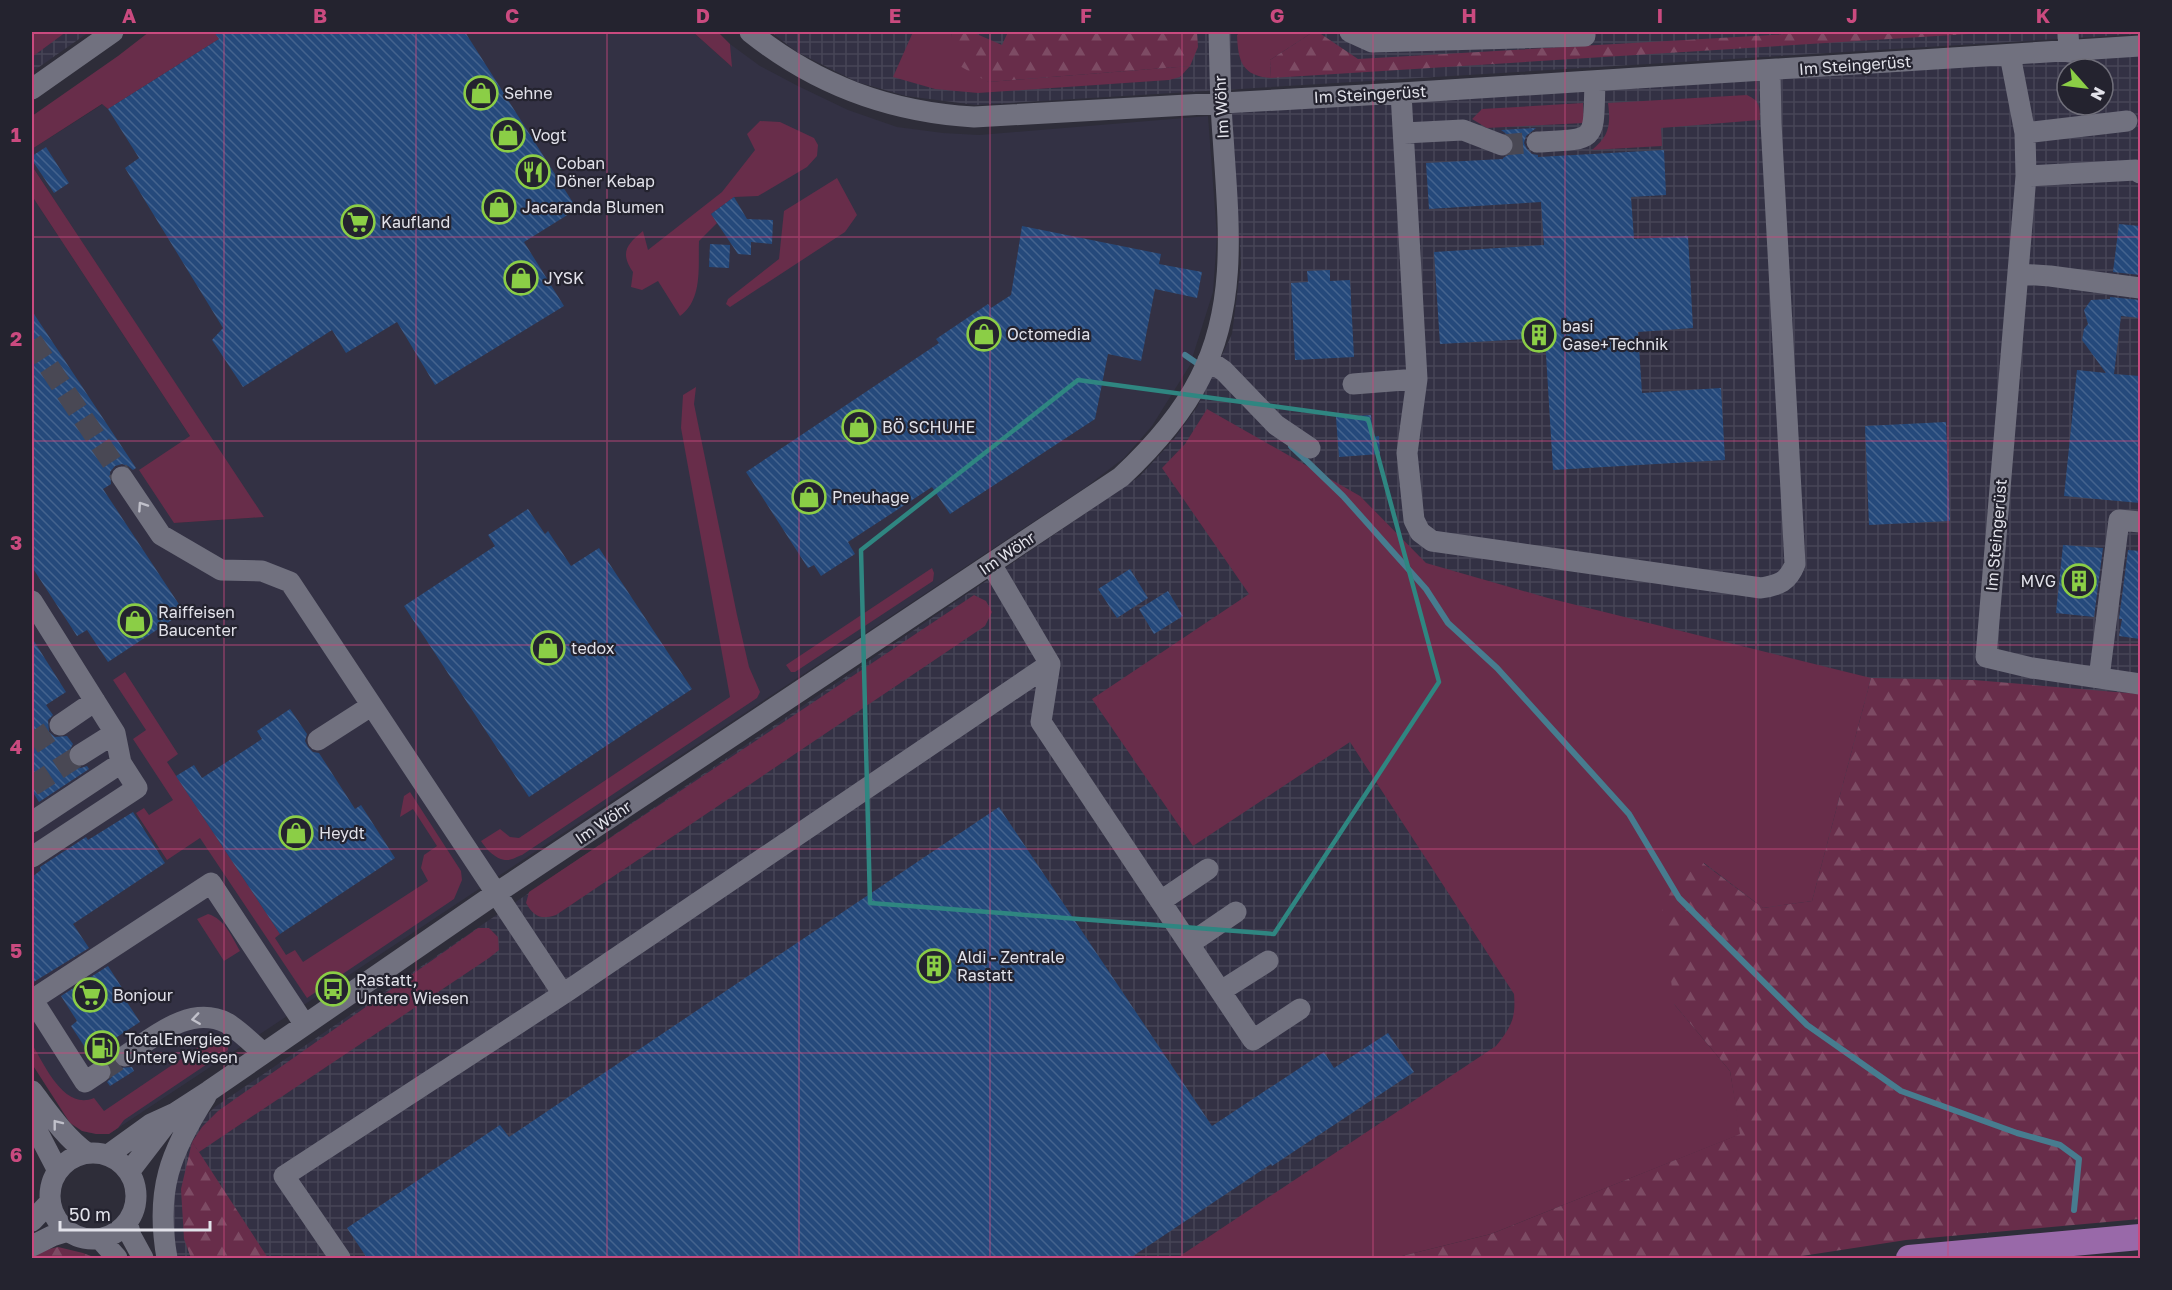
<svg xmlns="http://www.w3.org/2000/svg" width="2172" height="1290" font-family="'Golos Text',sans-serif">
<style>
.built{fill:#333144}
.industrial{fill:url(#industrial-grid);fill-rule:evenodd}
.grass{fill:#682d4a}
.forest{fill:url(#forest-firs)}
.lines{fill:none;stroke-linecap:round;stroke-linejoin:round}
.stream{stroke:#477c8f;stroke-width:6}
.building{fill:url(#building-back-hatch)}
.minor-tunnel{stroke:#494854;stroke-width:21;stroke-dasharray:21 10;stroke-linecap:butt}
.minor{stroke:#71717f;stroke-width:21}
.major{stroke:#9969a9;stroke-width:26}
.oneway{stroke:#c0c0ca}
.marked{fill:none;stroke:#2f8681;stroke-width:4.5;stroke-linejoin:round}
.grid{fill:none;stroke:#ca4a7f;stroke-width:1.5;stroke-opacity:0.55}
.labels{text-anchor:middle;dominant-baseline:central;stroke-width:4.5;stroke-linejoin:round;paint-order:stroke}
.street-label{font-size:16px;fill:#e2e2ea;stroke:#24232f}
.poi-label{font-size:16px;fill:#e2e2ea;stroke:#24232f;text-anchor:start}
.neatline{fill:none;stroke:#ca4a7f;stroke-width:2}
.grid-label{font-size:20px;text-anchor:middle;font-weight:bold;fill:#ca4a7f}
</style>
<defs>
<pattern id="industrial-grid" width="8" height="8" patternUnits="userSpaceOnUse" patternTransform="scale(1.5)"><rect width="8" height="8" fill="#333144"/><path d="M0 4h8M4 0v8" fill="none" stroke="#464556"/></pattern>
<pattern id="forest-firs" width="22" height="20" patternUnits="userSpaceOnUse" patternTransform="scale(1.5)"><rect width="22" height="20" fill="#682d4a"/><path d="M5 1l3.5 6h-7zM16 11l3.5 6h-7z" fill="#7d4b64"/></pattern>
<pattern id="building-back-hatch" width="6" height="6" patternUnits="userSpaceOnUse" patternTransform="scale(1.5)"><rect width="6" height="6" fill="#25497b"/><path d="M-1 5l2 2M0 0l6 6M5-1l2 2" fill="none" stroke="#44638e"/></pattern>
</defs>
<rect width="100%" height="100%" fill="#2e2d39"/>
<path class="built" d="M214,32H693L731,66L730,44L760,66L798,86L848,110L897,127L943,133L979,135L1208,116L1217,237L1213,292L1190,365L1152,426L1124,458L1086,487L109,1134H96L82,1131L32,1064V196L190,436L174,523L263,517L32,166V149L103,104L108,109L219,39Z"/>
<path class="industrial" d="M32,32H89L32,72Z
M771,32H2140V34L976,105L906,96L857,82L797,52Z
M2140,56V798L1225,1258H176L168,1201L190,1131L215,1107L1140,476L1174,439L1197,407L1232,334L1241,264L1231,109ZM2067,69H2103V105H2067Z"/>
<path class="grass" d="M32,32H66L32,57Z
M149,32H214L219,39L108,109L102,104L32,149V116L118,56Z
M693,32H718L730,44L732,67Z
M913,32H952L951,36L988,82L1190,66L1180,77L1169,80L978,93L935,89L893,77Z
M1240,32H1313L1270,60L1271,78C1242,76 1238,61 1237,35Z
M1747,95C1760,101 1760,107 1760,120L1661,128L1662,146L1592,150C1609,136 1611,125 1608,103Z
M1583,103L1584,123L1487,128L1472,119L1482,109Z
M760,121L780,122L814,138L818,145L817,156L807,167L758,196L734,197L711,214L717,223L699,241C698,266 703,300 680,316L658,281L642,290L631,287L633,272C620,253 626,245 643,231L648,250L722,192L755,150L747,134Z
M32,166L264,517L174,523L139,470L190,436L32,196Z
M837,178L857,215L845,232L730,307L726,304L728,299L779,259L784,211Z
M696,387L694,404L737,615L749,667L760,692L757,698L522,855C518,856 512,860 508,860C497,861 486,849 481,841L500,829L510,837L519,838L730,697L681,428L683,395Z
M1207,409L1360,496L1426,563L1548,598L1871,678L1812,901L1763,908L1704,863L1674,1004L1730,1071L1741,1134L1491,1234L1394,1258H1177L1496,1046C1511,1027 1516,1019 1514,994L1350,742L1193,846L1092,699L1249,594L1162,468L1185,444Z
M932,568L934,573L933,581L795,672H791L786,665Z
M974,595L986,601L992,612L985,626L556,915C541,920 534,917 526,903L529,892Z
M125,672L178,754L167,762L280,934L275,938L286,955L295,950L303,962L428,881L421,868L424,855L437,846L413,809L400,817L404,796L410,792L461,871L462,880L454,899L307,998L200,838L167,860L136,813L144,808L149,815L173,800L133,739L146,730L113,680Z
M208,914C225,919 232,937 240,951L224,961L197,919Z
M478,928H489L498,937L499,950L489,958L199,1152L192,1142L202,1127L218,1111Z
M215,1036L225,1037L228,1041V1050L124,1120L118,1128L109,1134H96L82,1131L70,1123L32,1064V1044C44,1064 64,1111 94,1098L104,1111Z"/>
<path class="forest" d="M952,32H972L1002,45L1008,32H1197L1198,47L1190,66L988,82L958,65L951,36Z
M1313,32H1318L1358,59L1788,34L1789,32H2000L1271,78L1270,60Z
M1871,678L1974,680L2140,694V1219L1906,1240L1789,1258H1394L1491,1234L1740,1134L1730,1071L1674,1004L1660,892L1703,863L1763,908L1812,901Z
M192,1142L199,1152L268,1258H191L184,1239L181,1189Z
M58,1247L83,1253L96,1258H32V1253Z"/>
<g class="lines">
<path class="stream" d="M1185,355L1201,366
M1291,446L1343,496L1426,589L1448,623L1497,668L1629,814L1679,898L1807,1025L1901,1091L2017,1133L2060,1145L2079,1159L2074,1210"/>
</g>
<path class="building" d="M214,32H465L577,209L524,242L564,306L435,385L397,322L346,353L332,330L243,387L212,340L223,328L125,168L139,158L108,109L219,39Z
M1536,128L1526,136L1524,143L1527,149L1532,154L1538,155V157L1664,150L1666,195L1631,197L1634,239L1688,236L1693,328L1638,332L1642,393L1721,388L1725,460L1553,470L1545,338L1440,344L1434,252L1544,245L1541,202L1429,209L1426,163L1503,159V158L1510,154L1515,144L1511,137L1501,130Z
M46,147L69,183L54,193L32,160V156Z
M734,197L747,219L773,220L772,244L751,242V255L738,254L711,214Z
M2119,224L2140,226V275L2113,272Z
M1022,226L1161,254L1159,264L1202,272L1197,298L1155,289L1141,361L1108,354L1095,419L950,514L932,487L848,542L855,554L821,576L814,565L808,568L746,472L939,343L936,339L988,304L991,308L1011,295Z
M710,244L730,245L729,268L709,267Z
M1330,270V281L1350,280L1354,357L1295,360L1291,283L1308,282L1307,271Z
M2110,297L2140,300V318L2121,316L2114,374L2140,376V503L2064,496L2077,370L2106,373L2082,340L2084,329L2088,324L2084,310L2091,300L2110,299Z
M32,311L136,468L133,470L128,466L122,464L115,466L110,472L111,484L103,489L184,612L108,662L87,630L77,636L32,567Z
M1371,415L1373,437L1379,436L1380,454L1339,457L1336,417Z
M1946,422L1950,521L1869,525L1865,426Z
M528,509L545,534L548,531L571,566L599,548L692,689L529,797L404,606L495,546L488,535Z
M2063,545L2103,548L2094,617L2056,613Z
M2128,550L2140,551V639L2119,636L2122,619H2119Z
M1130,569L1148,598L1117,618L1098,589Z
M1168,591L1183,616L1154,634L1139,609Z
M32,638L66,692L46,705L53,715L48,720L49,732L55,737L67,736L73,744L67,755L70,762L75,766L81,768L87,766L89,769L39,802L32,791Z
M290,709L307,734L305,741L308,747L313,752L319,753L355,809L361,805L395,858L280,934L176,776L194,765L202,778L262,739L257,731Z
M999,807L1212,1126L1324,1052L1334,1068L1388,1033L1414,1072L1272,1166L1271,1164L1130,1258H367L347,1228L500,1125L509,1137Z
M133,812L165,863L73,924L89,948L32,983V877L41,870L40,867L86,837L88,840Z
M108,966L124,991L121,993L140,1022L114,1039L118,1045L113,1051L114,1063L120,1068L132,1067L134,1071L110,1086L107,1082L112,1077L111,1065L105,1060L94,1061L71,1026L77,1021L61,996Z"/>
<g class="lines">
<path class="minor-tunnel" d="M1502,145L1537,142
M32,341L122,477
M32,744L60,725
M32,786L80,755
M100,1072L125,1056"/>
<path class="minor" d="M750,32C816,85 889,112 974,117L1401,93L2140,46
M1350,32L1372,42L1585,36V32
M2068,32L2069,52
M2010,55L2025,133L2026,176L1986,657L2032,668L2140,684
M32,89L113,32
M1401,93L1417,379L1407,453L1414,520L1420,532L1432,541L1761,588C1779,585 1788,582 1795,564L1771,123L1770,70
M1404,133L1463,130L1502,145
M2025,133L2127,121
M1537,142C1599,139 1593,142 1595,81
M2026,176L2136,170L2140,173
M2019,274L2050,276L2140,288
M1208,360L1224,371L1276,425L1310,448
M1353,384L1417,379
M122,477L161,535L221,570L262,571L290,582L563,994L1050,664
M991,564L1050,664L1041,722L1253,1040L1300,1009
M32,601L115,733L121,763
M2099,678L2119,520L2140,522
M60,725L95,701
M318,740L371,706
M80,755L115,733
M32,822L121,763L137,788L32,857
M1161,901L1208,869
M1189,944L1236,912
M1221,991L1268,961
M32,999L85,1082L100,1072
M32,1000L211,883L305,1025
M125,1056C154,1037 190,1004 227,1023C240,1031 252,1043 263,1053
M32,1091C49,1113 64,1136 87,1153
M32,1121L58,1171
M50 1196a43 43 0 1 1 86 0a43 43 0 1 1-86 0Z
M108,1155L151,1124L175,1113L209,1091L495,894L1121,477C1152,448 1181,416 1200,378C1239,303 1228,217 1223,136C1220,101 1220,66 1219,32
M129,1172L172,1116
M32,1221L50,1202
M127,1222L131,1236L143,1258
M100,1239L117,1258
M32,1246L52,1236L68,1231
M167,1258C155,1191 170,1152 206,1096
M340,1258L284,1176L563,994"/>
<path class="major" d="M1909,1258L2140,1237"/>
</g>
<defs><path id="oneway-chevron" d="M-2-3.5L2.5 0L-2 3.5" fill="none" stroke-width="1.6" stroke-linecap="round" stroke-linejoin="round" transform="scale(1.5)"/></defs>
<g class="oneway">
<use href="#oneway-chevron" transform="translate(142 506) rotate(-124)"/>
<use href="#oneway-chevron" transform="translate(196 1019) rotate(172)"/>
<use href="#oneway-chevron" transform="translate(57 1124) rotate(-128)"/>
</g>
<path class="marked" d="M1078,380L1368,419L1439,682L1274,934L870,903L861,550Z"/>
<path class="grid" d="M224,32V1258M416,32V1258M607,32V1258M799,32V1258M990,32V1258M1182,32V1258M1373,32V1258M1565,32V1258M1756,32V1258M1948,32V1258M32,237H2140M32,441H2140M32,645H2140M32,849H2140M32,1053H2140"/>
<defs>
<symbol id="shop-ring" viewBox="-11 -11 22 22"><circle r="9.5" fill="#24232f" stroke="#8bce46" stroke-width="1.5"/><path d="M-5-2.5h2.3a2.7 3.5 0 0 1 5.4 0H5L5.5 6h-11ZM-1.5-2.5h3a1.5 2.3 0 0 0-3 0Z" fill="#8bce46"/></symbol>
<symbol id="restaurant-ring" viewBox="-11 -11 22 22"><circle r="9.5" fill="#24232f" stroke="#8bce46" stroke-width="1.5"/><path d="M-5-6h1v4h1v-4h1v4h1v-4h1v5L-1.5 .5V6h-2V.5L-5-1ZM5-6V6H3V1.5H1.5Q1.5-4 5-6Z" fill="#8bce46"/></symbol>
<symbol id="supermarket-ring" viewBox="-11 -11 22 22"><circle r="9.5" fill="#24232f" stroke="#8bce46" stroke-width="1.5"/><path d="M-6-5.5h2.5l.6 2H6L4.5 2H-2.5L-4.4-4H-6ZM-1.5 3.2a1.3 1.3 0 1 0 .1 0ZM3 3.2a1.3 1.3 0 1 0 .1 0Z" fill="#8bce46"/></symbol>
<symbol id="building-ring" viewBox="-11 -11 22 22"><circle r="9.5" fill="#24232f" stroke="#8bce46" stroke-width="1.5"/><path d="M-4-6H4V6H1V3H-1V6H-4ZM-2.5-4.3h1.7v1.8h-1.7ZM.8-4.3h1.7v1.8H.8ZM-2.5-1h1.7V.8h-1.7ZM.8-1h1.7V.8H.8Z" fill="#8bce46"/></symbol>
<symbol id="bus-ring" viewBox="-11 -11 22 22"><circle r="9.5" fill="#24232f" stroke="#8bce46" stroke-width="1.5"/><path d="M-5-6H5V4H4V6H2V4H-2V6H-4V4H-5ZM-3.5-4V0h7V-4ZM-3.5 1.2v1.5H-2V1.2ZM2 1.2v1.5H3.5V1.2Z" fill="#8bce46"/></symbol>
<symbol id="fuel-ring" viewBox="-11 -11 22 22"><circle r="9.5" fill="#24232f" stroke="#8bce46" stroke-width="1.5"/><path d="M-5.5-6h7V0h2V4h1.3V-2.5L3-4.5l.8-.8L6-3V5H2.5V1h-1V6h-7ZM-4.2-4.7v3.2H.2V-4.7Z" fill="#8bce46"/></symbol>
</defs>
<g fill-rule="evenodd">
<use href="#shop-ring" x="462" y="74" width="38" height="38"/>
<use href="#shop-ring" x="489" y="116" width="38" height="38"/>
<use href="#restaurant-ring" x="514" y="153" width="38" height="38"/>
<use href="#shop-ring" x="480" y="188" width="38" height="38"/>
<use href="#supermarket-ring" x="339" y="203" width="38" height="38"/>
<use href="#shop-ring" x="502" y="259" width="38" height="38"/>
<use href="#shop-ring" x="965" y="315" width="38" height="38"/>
<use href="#building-ring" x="1520" y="316" width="38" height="38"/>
<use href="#shop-ring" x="840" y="408" width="38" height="38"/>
<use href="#shop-ring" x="790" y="478" width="38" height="38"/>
<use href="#building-ring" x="2060" y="562" width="38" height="38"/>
<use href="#shop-ring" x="116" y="602" width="38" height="38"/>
<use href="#shop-ring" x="529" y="629" width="38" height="38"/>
<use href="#shop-ring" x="277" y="814" width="38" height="38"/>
<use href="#building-ring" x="915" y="947" width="38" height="38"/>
<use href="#bus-ring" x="314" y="970" width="38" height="38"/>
<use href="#supermarket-ring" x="71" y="976" width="38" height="38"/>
<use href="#fuel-ring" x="83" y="1029" width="38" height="38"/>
</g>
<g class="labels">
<g class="street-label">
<text transform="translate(1855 65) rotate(-4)">Im Steingerüst</text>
<text transform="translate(1370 94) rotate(-3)">Im Steingerüst</text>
<text transform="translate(1221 107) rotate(-93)">Im Wöhr</text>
<text transform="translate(1996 535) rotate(-85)">Im Steingerüst</text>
<text transform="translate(1007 553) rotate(-34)">Im Wöhr</text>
<text transform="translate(603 822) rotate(-34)">Im Wöhr</text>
</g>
<g class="poi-label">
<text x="504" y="93">Sehne</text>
<text x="531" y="135">Vogt</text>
<text x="556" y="163">Coban<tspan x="556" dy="18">Döner Kebap</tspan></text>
<text x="522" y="207">Jacaranda Blumen</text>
<text x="381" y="222">Kaufland</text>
<text x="544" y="278">JYSK</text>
<text x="1562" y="326">basi<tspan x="1562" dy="18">Gase+Technik</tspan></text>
<text x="1007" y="334">Octomedia</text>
<text x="882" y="427">BÖ SCHUHE</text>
<text x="832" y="497">Pneuhage</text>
<text x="2056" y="581" text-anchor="end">MVG</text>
<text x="158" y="612">Raiffeisen<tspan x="158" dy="18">Baucenter</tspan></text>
<text x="571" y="648">tedox</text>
<text x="319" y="833">Heydt</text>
<text x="957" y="957">Aldi - Zentrale<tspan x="957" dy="18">Rastatt</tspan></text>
<text x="356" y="980">Rastatt,<tspan x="356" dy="18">Untere Wiesen</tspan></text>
<text x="113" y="995">Bonjour</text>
<text x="125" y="1039">TotalEnergies<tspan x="125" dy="18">Untere Wiesen</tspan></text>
</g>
</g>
<rect width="2172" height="1290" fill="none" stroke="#24232f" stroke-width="66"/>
<g transform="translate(2085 87) rotate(118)"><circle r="28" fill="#24232f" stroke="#706f7a" stroke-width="1.5"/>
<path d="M0-4.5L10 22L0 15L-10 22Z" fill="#8bce46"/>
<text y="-9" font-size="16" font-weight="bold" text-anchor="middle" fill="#e2e2ea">N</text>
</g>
<path d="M60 1221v9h150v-9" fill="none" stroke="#e2e2ea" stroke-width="3"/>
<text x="69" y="1221" font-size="18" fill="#e2e2ea" stroke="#24232f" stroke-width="4.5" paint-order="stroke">50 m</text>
<rect x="33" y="33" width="2106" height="1224" class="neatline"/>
<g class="grid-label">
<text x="129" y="23">A</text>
<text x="320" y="23">B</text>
<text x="512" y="23">C</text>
<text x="703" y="23">D</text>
<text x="895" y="23">E</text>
<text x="1086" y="23">F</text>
<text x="1277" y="23">G</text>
<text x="1469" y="23">H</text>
<text x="1660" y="23">I</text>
<text x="1852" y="23">J</text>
<text x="2043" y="23">K</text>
<text x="16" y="142">1</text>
<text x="16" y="346">2</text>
<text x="16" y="550">3</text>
<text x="16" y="754">4</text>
<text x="16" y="958">5</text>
<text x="16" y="1162">6</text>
</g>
</svg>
